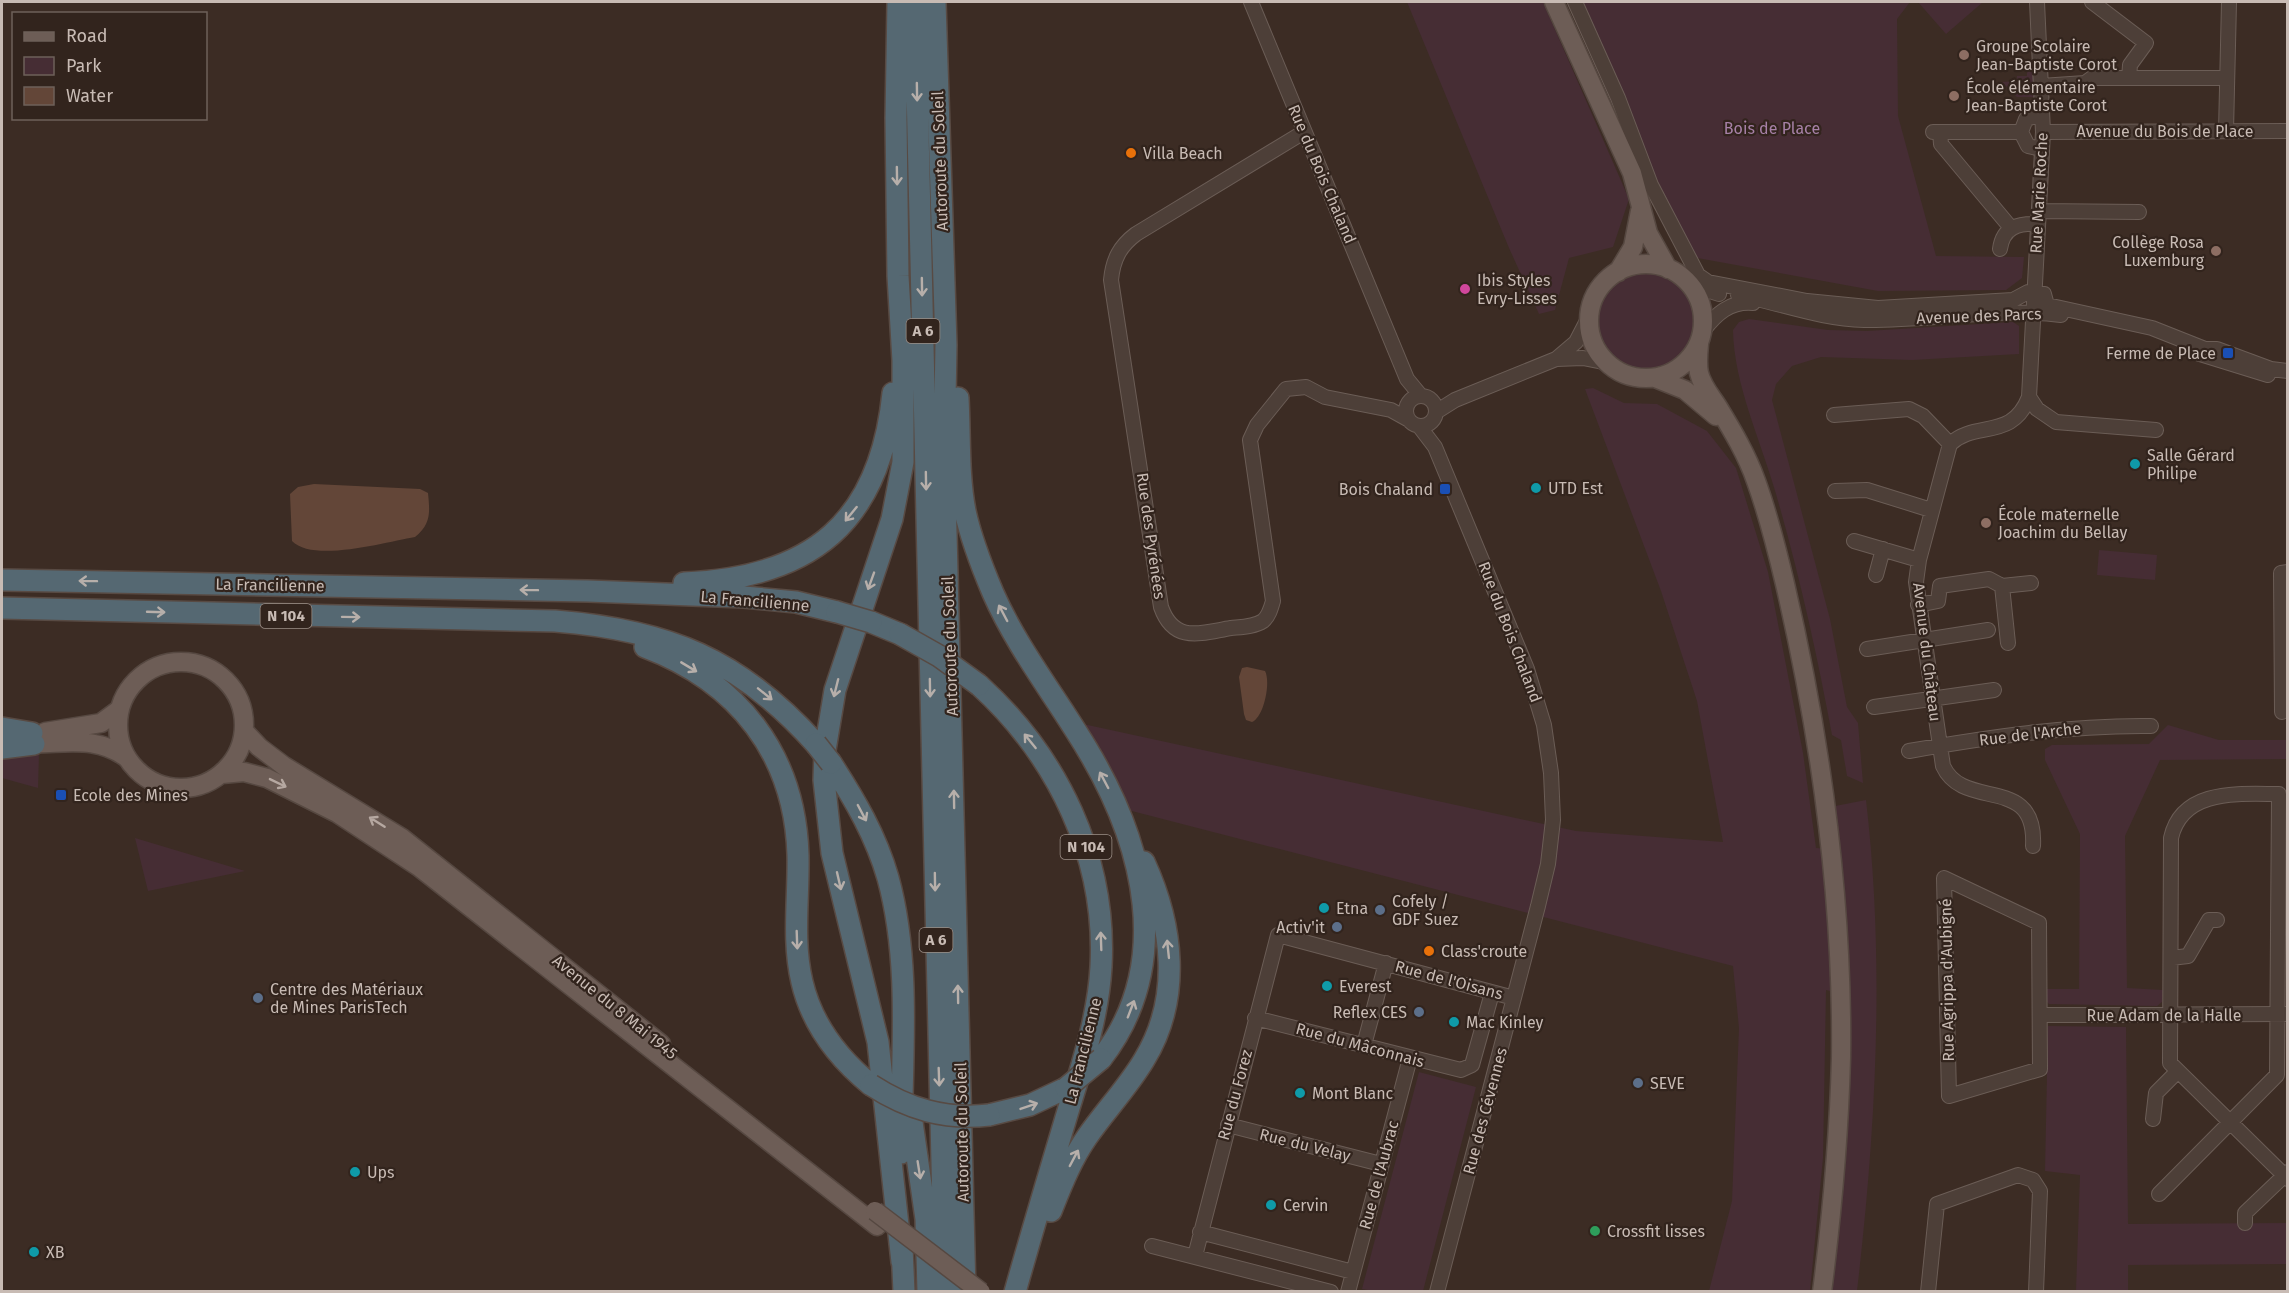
<svg xmlns="http://www.w3.org/2000/svg" width="2289" height="1293" font-family="'Fira Sans',sans-serif">
<style>
.green{fill:#462d34}
.water{fill:#634638}
.lines{fill:none;stroke-linecap:round;stroke-linejoin:round}
.minor-casing{stroke:#6b5d56;stroke-width:16}
.major-casing{stroke:#564841;stroke-width:21}
.highway-casing{stroke:#584a43;stroke-width:24}
.minor{stroke:#4d3f38;stroke-width:14}
.major{stroke:#6d5d56;stroke-width:18}
.highway{stroke:#556872;stroke-width:21}
.major-bridge-casing{stroke:#564841;stroke-width:21;stroke-linecap:butt}
.highway-bridge-casing{stroke:#584a43;stroke-width:24;stroke-linecap:butt}
.major-bridge{stroke:#6d5d56;stroke-width:18}
.highway-bridge{stroke:#556872;stroke-width:21}
.oneway{stroke:#b7afaa}
.oneway2{stroke:#b6a8a1}
.education-dot{fill:#8d6e63;stroke:#32241d;stroke-width:2}
.food-dot{fill:#e8710a;stroke:#32241d;stroke-width:2}
.hotel-dot{fill:#d1479c;stroke:#32241d;stroke-width:2}
.transit-dot{fill:#1a4fb4;stroke:#32241d;stroke-width:2}
.culture-dot{fill:#0f9aa8;stroke:#32241d;stroke-width:2}
.service-dot{fill:#5c6f8a;stroke:#32241d;stroke-width:2}
.leisure-dot{fill:#2e9e5b;stroke:#32241d;stroke-width:2}
.labels{text-anchor:middle;dominant-baseline:central;stroke-width:4.5;stroke-linejoin:round;paint-order:stroke}
.shield{fill:#32241d;stroke:#9b8e87;stroke-width:1.5}
.shield-label{font-size:15px;font-weight:bold;fill:#c8bbb4}
.poi-label{font-size:16px;fill:#c8bbb4;stroke:#32241d;text-anchor:start}
.park-label{font-size:16px;fill:#a781a7;stroke:#32241d}
.street-label{font-size:16px;fill:#c8bbb4;stroke:#32241d}
</style>
<rect width="100%" height="100%" fill="#3c2c24"/>
<path class="green" d="M1407,2H1543L1629,199L1613,247L1569,258L1555,310L1539,314L1509,248Z
M1577,2H1910L1897,19L1898,116L1936,256L2024,257L2022,278L2006,290L1878,291L1692,257Z
M1918,2H1983L1946,34Z
M2027,66L2033,67L2034,97H2017L2002,82L2017,81V76H2027Z
M1595 321a50 50 0 1 1 100 0a50 50 0 1 1-100 0Z
M1749,319L1828,330L1867,331L2013,322L2019,326V354L1912,360L1821,357L1792,366L1776,384L1772,400L1830,619L1847,707L1858,723L1863,783L1847,776L1841,740L1832,735C1817,654 1799,573 1776,494C1761,441 1734,385 1733,330L1739,322Z
M1593,388L1624,403L1657,404L1707,431L1736,468L1768,572L1803,753L1816,848L1829,849L1838,993L1826,990L1823,1158L1810,1291H1709L1732,1201L1739,1028L1733,966L1128,810L1083,724L1576,831L1723,842L1697,701L1661,591L1585,389Z
M2099,550L2157,555L2155,580L2097,575Z
M2168,725L2219,740H2287V759L2160,760L2125,836L2127,988L2163,990L2162,1002L2157,1006L2049,1004L2045,1000V989H2079L2080,834L2045,760V749L2052,745L2149,744Z
M2,754H39L38,788L2,778Z
M1866,800C1885,962 1876,1129 1857,1291L1831,1292L1842,1171L1846,1165L1845,905L1835,806Z
M135,838L245,871L148,891Z
M2048,1026L2126,1027L2128,1224L2287,1223V1264L2128,1265V1291H2076L2080,1175L2045,1171Z
M1419,1072L1476,1087L1423,1291H1373L1362,1289Z"/>
<path class="water" d="M314,484L420,489L428,493C430,513 431,524 415,537C386,542 313,563 292,541L290,494L298,487Z
M1247,667L1265,671C1271,682 1264,717 1252,722L1246,720L1244,714L1239,677L1242,668Z"/>
<g class="lines">
<defs>
<path id="minor" d="M1251,2L1407,379L1421,396
M1575,2L1618,98L1651,185L1698,275L1708,282L1807,301L1878,308L2013,300L2028,292L2044,294L2047,305L2152,328L2205,349H2217L2271,369L2288,371
M2092,2L2146,43L2130,65L2129,78
M2041,86L2085,83L2092,78H2227
M2226,131L2229,2
M1304,132L1136,234C1120,246 1113,259 1111,280L1161,607C1174,644 1201,633 1231,628C1241,627 1254,627 1263,621C1269,616 1271,608 1273,601L1250,440L1257,425L1286,389L1306,387L1325,397L1391,410L1409,420
M1933,132H2021
M1940,132L1941,144L2011,228
M2043,132L2288,131
M2041,149L2028,146L2021,132L2026,119L2042,114
M2039,211L2139,212
M2000,249C2003,227 2018,223 2038,224
M1691,285L1719,294
M1738,295C1781,303 1820,319 1864,320C1930,321 1995,307 2061,315
M1703,331C1716,314 1730,301 1753,303
M2197,353L2268,375
M1556,359L1583,358L1608,363
M1406 411a15 15 0 1 1 30 0a15 15 0 1 1-30 0Z
M2029,397L2037,409L2056,422L2156,430
M1436,412L1455,400L1556,359L1576,342L1589,317
M1834,415L1909,409L1923,416L1950,444
M1419,426L1435,447L1527,669L1544,725L1551,773L1553,820L1548,864L1538,906L1437,1292
M1835,491L1867,490L1931,510
M1854,541L1919,560
M1876,575L1883,549
M2002,586L2008,643
M1918,605L1938,601L1940,586L1989,579L2002,586L2031,583
M1867,649L1988,630
M1874,707L1994,690
M2282,712L2281,573L2288,572
M1909,751C1989,737 2070,725 2151,726
M2033,846C2037,773 1964,812 1943,766L1916,582L1919,560L1950,444C1976,420 2012,441 2029,397L2043,132L2037,2
M1944,878L2039,923L2040,1069L1949,1096Z
M2171,958L2188,956L2209,920H2217
M2040,1015L2288,1014
M1255,1018L1461,1070L1472,1065L1492,993
M1364,1045L1386,963
M2153,1119L2156,1093L2178,1071
M1228,1125L1381,1164
M2159,1194L2166,1187L2277,1075L2279,794C2240,794 2182,788 2171,838L2170,1063L2288,1179
M2245,1223V1213L2288,1172
M1200,1232L1353,1272
M1152,1246L1331,1292
M1195,1256L1278,935L1514,998
M1348,1292L1410,1058
M1928,1292L1937,1204L2018,1175L2033,1180L2040,1191L2036,1292"/>
<path id="major" d="M1554,2L1632,173L1648,233L1668,269
M1589 321a57 57 0 1 1 114 0a57 57 0 1 1-114 0Z
M1618,272L1633,247L1640,211
M1699,344C1698,354 1697,364 1699,373C1702,386 1711,396 1718,407C1732,430 1747,455 1756,481C1768,514 1777,550 1785,584C1821,739 1843,899 1841,1058C1839,1136 1832,1214 1822,1292
M1655,378L1685,390L1716,416
M118 725a63 63 0 1 1 126 0a63 63 0 1 1-126 0Z
M244,731L259,747L284,766L402,838L661,1044
M45,732L101,723L120,709
M21,743C61,746 93,733 127,758
M222,774L244,772L267,778L337,813L419,867L877,1226"/>
<path id="highway" d="M898,2L896,118L898,276L903,361V462L892,519L835,690L825,750L824,780L832,853L878,1042L902,1262
M915,2L945,1292
M935,2L946,345L944,453L965,1292
M958,398C960,435 958,475 965,511C971,539 982,567 993,593C1017,648 1056,697 1087,749C1144,844 1175,964 1101,1059
M2,580L588,591L744,597L796,602L837,612
M684,583C812,578 880,522 893,393
M2,608L555,621C668,630 740,659 816,744
M871,622L900,634
M645,647C738,682 795,754 798,855C799,897 792,940 802,982C812,1025 838,1058 871,1085
M979,685C1058,757 1107,858 1101,967C1098,1020 1080,1071 1065,1121C1048,1178 1031,1235 1015,1292
M2,728L32,733
M2,748L34,744
M831,763C855,800 876,836 888,878C912,965 901,1064 901,1153
M989,1115L1030,1105L1066,1088
M912,1122L926,1219L928,1292
M1051,1211C1061,1186 1071,1160 1087,1137C1105,1111 1128,1087 1144,1060C1182,998 1173,925 1144,862
M902,1247L904,1292"/>
</defs>
<use href="#minor" class="minor-casing"/>
<use href="#major" class="major-casing"/>
<use href="#highway" class="highway-casing"/>
<use href="#minor" class="minor"/>
<use href="#major" class="major"/>
<use href="#highway" class="highway"/>
<defs>
<path id="major-bridge" d="M875,1211L981,1292"/>
<path id="highway-bridge" d="M837,612L871,622
M900,634L939,656L979,685
M816,744L831,763
M871,1085C908,1109 945,1120 989,1115
M1066,1088L1101,1059"/>
</defs>
<use href="#major-bridge" class="major-bridge-casing"/>
<use href="#highway-bridge" class="highway-bridge-casing"/>
<use href="#major-bridge" class="major-bridge"/>
<use href="#highway-bridge" class="highway-bridge"/>
</g>
<defs><path id="oneway-shaft" d="M-6 0H5M1.5-3L5.5 0L1.5 3" fill="none" stroke-width="1.6" stroke-linecap="round" stroke-linejoin="round" transform="scale(1.5)"/></defs>
<g class="oneway">
<use href="#oneway-shaft" transform="translate(917 92) rotate(89)"/>
<use href="#oneway-shaft" transform="translate(897 176) rotate(89)"/>
<use href="#oneway-shaft" transform="translate(922 287) rotate(89)"/>
<use href="#oneway-shaft" transform="translate(926 481) rotate(89)"/>
<use href="#oneway-shaft" transform="translate(851 514) rotate(129)"/>
<use href="#oneway-shaft" transform="translate(88 581) rotate(-179)"/>
<use href="#oneway-shaft" transform="translate(871 581) rotate(110)"/>
<use href="#oneway-shaft" transform="translate(529 590) rotate(-179)"/>
<use href="#oneway-shaft" transform="translate(156 612) rotate(2)"/>
<use href="#oneway-shaft" transform="translate(1003 613) rotate(-118)"/>
<use href="#oneway-shaft" transform="translate(351 617) rotate(1)"/>
<use href="#oneway-shaft" transform="translate(689 667) rotate(31)"/>
<use href="#oneway-shaft" transform="translate(836 688) rotate(104)"/>
<use href="#oneway-shaft" transform="translate(930 688) rotate(89)"/>
<use href="#oneway-shaft" transform="translate(765 694) rotate(39)"/>
<use href="#oneway-shaft" transform="translate(1030 741) rotate(-129)"/>
<use href="#oneway-shaft" transform="translate(1104 780) rotate(-118)"/>
<use href="#oneway-shaft" transform="translate(954 799) rotate(-91)"/>
<use href="#oneway-shaft" transform="translate(862 813) rotate(62)"/>
<use href="#oneway-shaft" transform="translate(839 881) rotate(77)"/>
<use href="#oneway-shaft" transform="translate(935 882) rotate(89)"/>
<use href="#oneway-shaft" transform="translate(797 940) rotate(88)"/>
<use href="#oneway-shaft" transform="translate(1101 941) rotate(-92)"/>
<use href="#oneway-shaft" transform="translate(1168 949) rotate(-96)"/>
<use href="#oneway-shaft" transform="translate(958 994) rotate(-91)"/>
<use href="#oneway-shaft" transform="translate(1131 1009) rotate(-69)"/>
<use href="#oneway-shaft" transform="translate(939 1077) rotate(88)"/>
<use href="#oneway-shaft" transform="translate(1029 1106) rotate(-19)"/>
<use href="#oneway-shaft" transform="translate(1074 1158) rotate(-62)"/>
<use href="#oneway-shaft" transform="translate(919 1170) rotate(81)"/>
</g>
<g class="oneway2">
<use href="#oneway-shaft" transform="translate(278 783) rotate(26)"/>
<use href="#oneway-shaft" transform="translate(377 822) rotate(-148)"/>
</g>
<g class="education-dot">
<circle cx="1964" cy="55" r="6"/>
<circle cx="1954" cy="96" r="6"/>
<circle cx="2216" cy="251" r="6"/>
<circle cx="1986" cy="523" r="6"/>
</g>
<g class="food-dot">
<circle cx="1131" cy="153" r="6"/>
<circle cx="1429" cy="951" r="6"/>
</g>
<circle class="hotel-dot" cx="1465" cy="289" r="6"/>
<g class="transit-dot">
<rect x="2222" y="347" width="12" height="12" rx="3"/>
<rect x="1439" y="483" width="12" height="12" rx="3"/>
<rect x="55" y="789" width="12" height="12" rx="3"/>
</g>
<g class="culture-dot">
<circle cx="2135" cy="464" r="6"/>
<circle cx="1536" cy="488" r="6"/>
<circle cx="1324" cy="908" r="6"/>
<circle cx="1327" cy="986" r="6"/>
<circle cx="1454" cy="1022" r="6"/>
<circle cx="1300" cy="1093" r="6"/>
<circle cx="355" cy="1172" r="6"/>
<circle cx="1271" cy="1205" r="6"/>
<circle cx="34" cy="1252" r="6"/>
</g>
<g class="service-dot">
<circle cx="1380" cy="910" r="6"/>
<circle cx="1337" cy="927" r="6"/>
<circle cx="258" cy="998" r="6"/>
<circle cx="1419" cy="1012" r="6"/>
<circle cx="1638" cy="1083" r="6"/>
</g>
<circle class="leisure-dot" cx="1595" cy="1231" r="6"/>
<g class="labels">
<g class="shield">
<rect x="906.5" y="319" width="33" height="24" rx="4.5"/>
<rect x="260.5" y="604" width="51" height="24" rx="4.5"/>
<rect x="1060.5" y="835" width="51" height="24" rx="4.5"/>
<rect x="919.5" y="928" width="33" height="24" rx="4.5"/>
</g>
<g class="shield-label">
<text x="923" y="331">A 6</text>
<text x="286" y="616">N 104</text>
<text x="1086" y="847">N 104</text>
<text x="936" y="940">A 6</text>
</g>
<g class="poi-label">
<text x="1976" y="46">Groupe Scolaire<tspan x="1976" dy="18">Jean-Baptiste Corot</tspan></text>
<text x="1966" y="87">École élémentaire<tspan x="1966" dy="18">Jean-Baptiste Corot</tspan></text>
<text x="1143" y="153">Villa Beach</text>
<text x="2204" y="242" text-anchor="end">Collège Rosa<tspan x="2204" dy="18">Luxemburg</tspan></text>
<text x="1477" y="280">Ibis Styles<tspan x="1477" dy="18">Evry-Lisses</tspan></text>
<text x="2216" y="353" text-anchor="end">Ferme de Place</text>
<text x="2147" y="455">Salle Gérard<tspan x="2147" dy="18">Philipe</tspan></text>
<text x="1548" y="488">UTD Est</text>
<text x="1433" y="489" text-anchor="end">Bois Chaland</text>
<text x="1998" y="514">École maternelle<tspan x="1998" dy="18">Joachim du Bellay</tspan></text>
<text x="73" y="795">Ecole des Mines</text>
<text x="1392" y="901">Cofely /<tspan x="1392" dy="18">GDF Suez</tspan></text>
<text x="1336" y="908">Etna</text>
<text x="1325" y="927" text-anchor="end">Activ'it</text>
<text x="1441" y="951">Class'croute</text>
<text x="1339" y="986">Everest</text>
<text x="270" y="989">Centre des Matériaux<tspan x="270" dy="18">de Mines ParisTech</tspan></text>
<text x="1407" y="1012" text-anchor="end">Reflex CES</text>
<text x="1466" y="1022">Mac Kinley</text>
<text x="1650" y="1083">SEVE</text>
<text x="1312" y="1093">Mont Blanc</text>
<text x="367" y="1172">Ups</text>
<text x="1283" y="1205">Cervin</text>
<text x="1607" y="1231">Crossfit lisses</text>
<text x="46" y="1252">XB</text>
</g>
<g class="park-label">
<text x="1772" y="128">Bois de Place</text>
</g>
<g class="street-label">
<text x="2165" y="131">Avenue du Bois de Place</text>
<text transform="translate(940 161) rotate(-92)">Autoroute du Soleil</text>
<text transform="translate(1322 174) rotate(67)">Rue du Bois Chaland</text>
<text transform="translate(2039 193) rotate(-87)">Rue Marie Roche</text>
<text transform="translate(1979 316) rotate(-2)">Avenue des Parcs</text>
<text transform="translate(1151 536) rotate(82)">Rue des Pyrénées</text>
<text transform="translate(270 585) rotate(1)">La Francilienne</text>
<text transform="translate(755 601) rotate(5)">La Francilienne</text>
<text transform="translate(1510 632) rotate(69)">Rue du Bois Chaland</text>
<text transform="translate(950 646) rotate(-92)">Autoroute du Soleil</text>
<text transform="translate(1927 652) rotate(83)">Avenue du Château</text>
<text transform="translate(2030 734) rotate(-7)">Rue de l'Arche</text>
<text transform="translate(1449 980) rotate(15)">Rue de l'Oisans</text>
<text transform="translate(1947 980) rotate(-91)">Rue Agrippa d'Aubigné</text>
<text transform="translate(615 1007) rotate(39)">Avenue du 8 Mai 1945</text>
<text x="2164" y="1015">Rue Adam de la Halle</text>
<text transform="translate(1360 1045) rotate(15)">Rue du Mâconnais</text>
<text transform="translate(1083 1051) rotate(-76)">La Francilienne</text>
<text transform="translate(1235 1095) rotate(-75)">Rue du Forez</text>
<text transform="translate(1485 1111) rotate(-75)">Rue des Cévennes</text>
<text transform="translate(962 1132) rotate(-91)">Autoroute du Soleil</text>
<text transform="translate(1305 1145) rotate(14)">Rue du Velay</text>
<text transform="translate(1379 1175) rotate(-75)">Rue de l'Aubrac</text>
</g>
</g>
<rect width="2289" height="1293" fill="none" stroke="#c8bbb4" stroke-width="6"/>
<rect x="12" y="12" width="195" height="108" fill="#32241d" stroke="#6e6059" stroke-width="1.5"/>
<rect x="24" y="32" width="30" height="9" fill="#6d5d56" stroke="#6e6059" stroke-width="1.5"/>
<text x="66" y="42" font-size="18" fill="#c8bbb4">Road</text>
<rect x="24" y="57" width="30" height="18" fill="#462d34" stroke="#6e6059" stroke-width="1.5"/>
<text x="66" y="72" font-size="18" fill="#c8bbb4">Park</text>
<rect x="24" y="87" width="30" height="18" fill="#634638" stroke="#6e6059" stroke-width="1.5"/>
<text x="66" y="102" font-size="18" fill="#c8bbb4">Water</text>
</svg>
